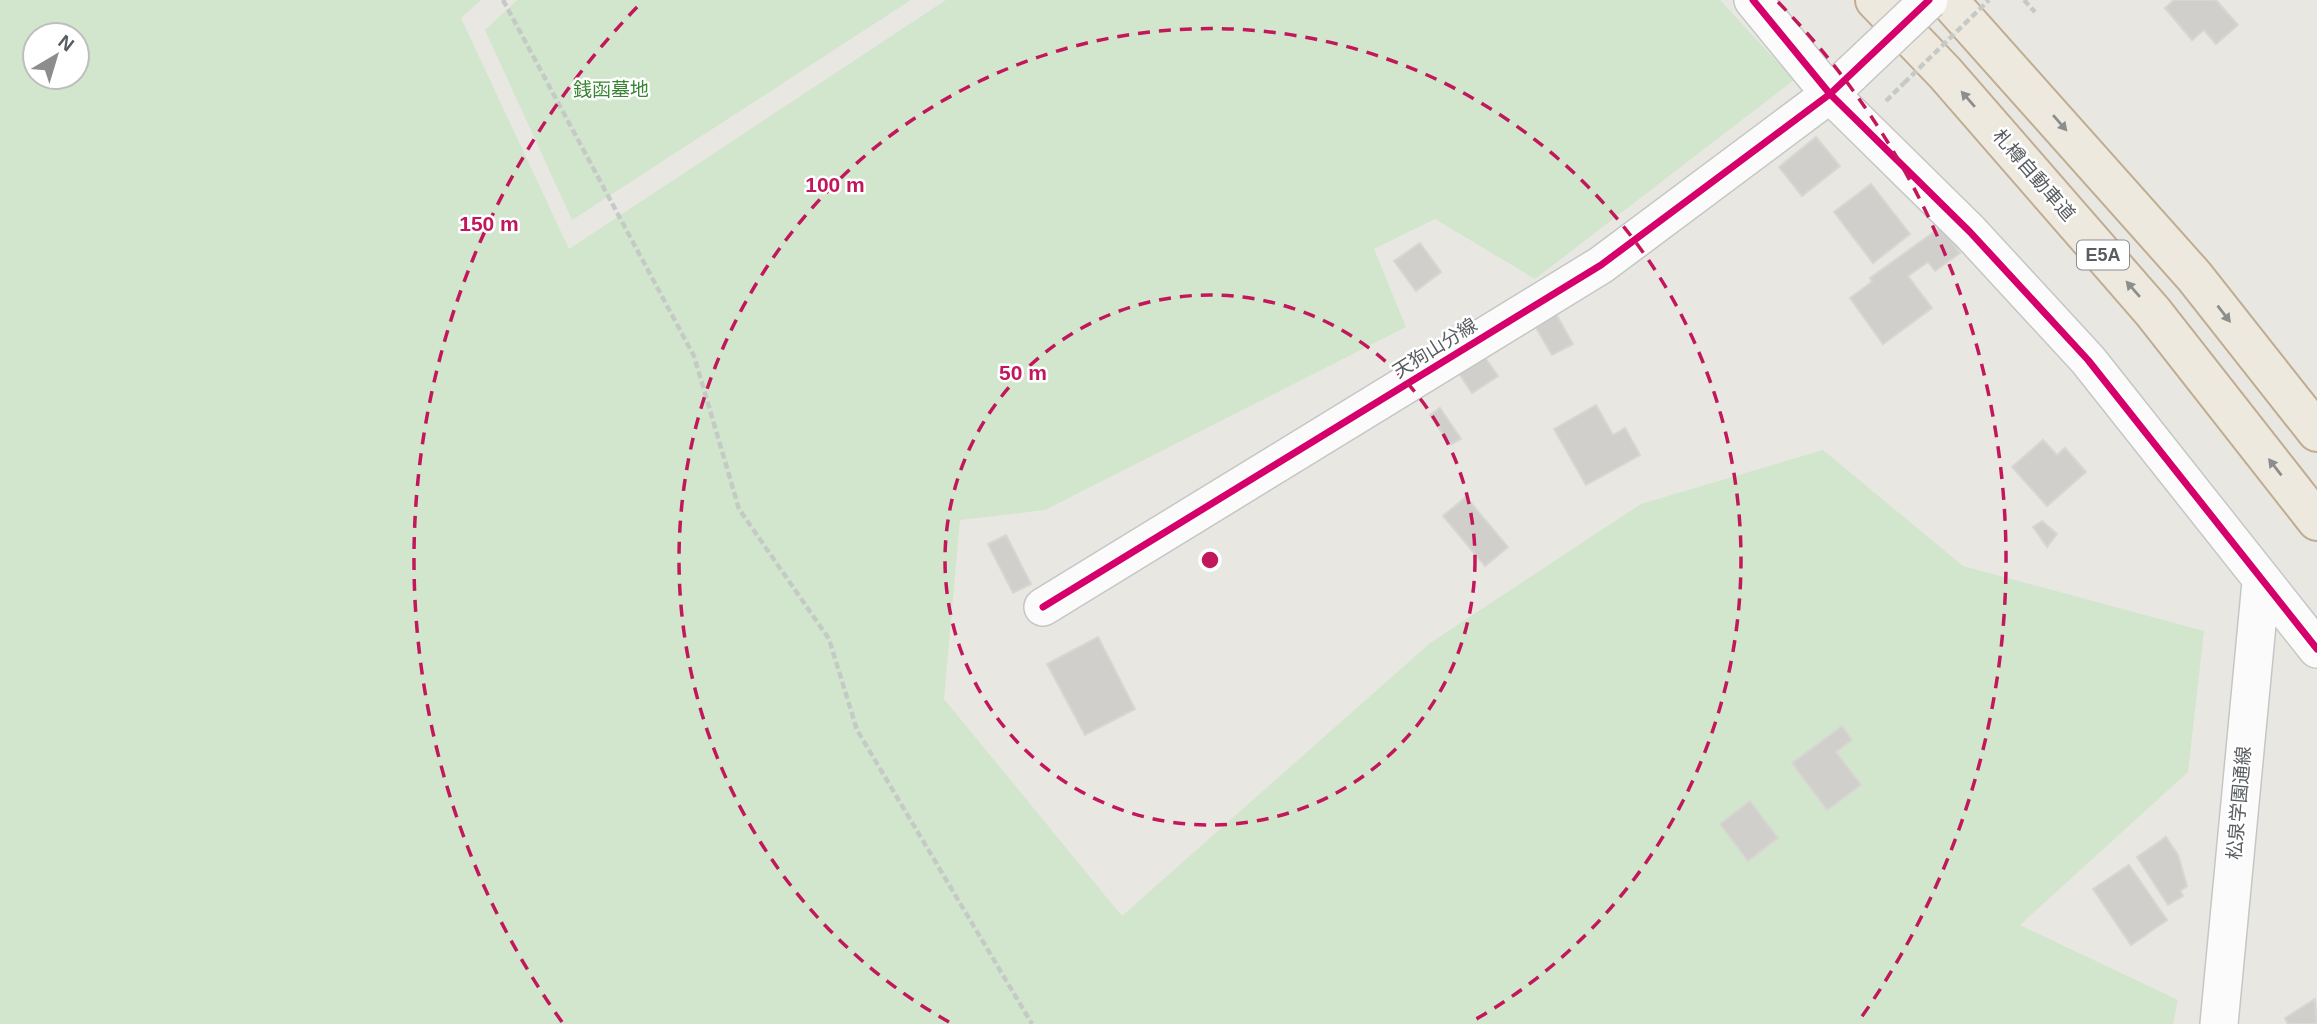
<svg xmlns="http://www.w3.org/2000/svg" width="2317" height="1024" font-family="Arial,'Noto Sans JP',sans-serif">
<style>
.green{fill:#d2e6cd;fill-rule:evenodd}
.building{fill:#d1cfcc;stroke:#d8d6d2;stroke-width:2}
.lines{fill:none;stroke-linecap:round;stroke-linejoin:round}
.minor-casing{stroke:#c5c6c5;stroke-width:40}
.motorway-casing{stroke:#c0ac90;stroke-width:42}
.path{stroke:#c5cac7;stroke-width:4.5;stroke-dasharray:7 3.5;stroke-linecap:butt}
.minor{stroke:#fcfbfb;stroke-width:37}
.motorway{stroke:#eee9df;stroke-width:38}
.minor-bridge-casing{stroke:#c5c6c5;stroke-width:40;stroke-linecap:butt}
.path-bridge{stroke:#c5cac7;stroke-width:4.5;stroke-dasharray:7 3.5;stroke-linecap:butt}
.minor-bridge{stroke:#fcfbfb;stroke-width:37}
.cycleway-casing{stroke:#fff;stroke-width:11}
.cycleway{stroke:#d6006c;stroke-width:7}
.oneway{fill:#8c8e8d}
.ring{fill:none;stroke:#c2185b;stroke-width:3.5;stroke-dasharray:12 9}
.labels{text-anchor:middle;dominant-baseline:central;stroke-width:5;stroke-linejoin:round;paint-order:stroke}
.shield{fill:#fff;stroke:#8a8e90;stroke-width:2}
.shield-label{font-size:18px;font-weight:bold;fill:#585d61}
.park-label{font-size:19px;fill:#388533;stroke:#fff}
.street-label{font-size:19px;fill:#585d61;stroke:#fff}
.centre{fill:#c2185b;stroke:#fff;stroke-width:3.5}
.ring-label{font-size:21px;text-anchor:middle;font-weight:bold;fill:#c2185b;stroke:#fff;stroke-width:5;stroke-linejoin:round;paint-order:stroke}
</style>
<rect width="100%" height="100%" fill="#e9e7e2"/>
<path class="green" d="M0,0H481L461,18L569,249L946,0H1720L1794,80L1535,279L1435,219L1374,249L1406,327L1045,510L960,520L944,699L1122,916L1430,643L1641,504L1823,450L1963,566L2204,631L2188,772L2020,925L2178,1000L2173,1024H0ZM35,35H77V77H35Z
M517,0H911L572,220L485,30Z"/>
<path class="building" d="M2174,0H2216L2238,25L2216,44L2204,30L2192,40L2165,8Z
M1816,137L1840,166L1802,196L1779,167Z
M1871,184L1910,234L1873,263L1834,212Z
M1941,227L1960,253L1935,271L1928,262L1908,276L1932,308L1883,344L1850,298L1872,282L1870,278Z
M1420,243L1441,272L1416,291L1394,261Z
M1556,314L1573,344L1552,355L1535,326Z
M1481,352L1498,376L1472,393L1456,369Z
M1596,405L1613,435L1625,428L1640,455L1586,485L1554,429Z
M1440,408L1461,439L1450,445L1430,415Z
M2043,440L2057,455L2065,448L2086,472L2047,506L2012,467Z
M1466,497L1508,547L1485,566L1443,516Z
M2042,521L2057,534L2047,547L2033,527Z
M1006,535L1031,584L1013,593L988,544Z
M1098,637L1135,709L1085,735L1047,664Z
M1842,726L1852,740L1836,752L1861,785L1827,810L1792,763Z
M1750,801L1778,838L1748,861L1720,824Z
M2166,837L2178,855L2187,886L2180,891L2183,896L2168,905L2137,857Z
M2129,865L2167,920L2131,945L2093,889Z
M2315,999L2317,1024H2288L2285,1018Z"/>
<g class="lines">
<defs>
<path id="minor" d="M1753,0L1830,94L1970,232L2088,360L2317,649
M1043,607L1601,265L1830,94L1852,73
M2219,1024L2261,582"/>
<path id="motorway" d="M1875,0L1945,73L2153,312L2317,521
M1948,0L2194,276L2317,432"/>
</defs>
<use href="#minor" class="minor-casing"/>
<use href="#motorway" class="motorway-casing"/>
<path class="path" d="M503,0L694,356L739,509L829,639L857,730L1032,1024
M2024,0L2035,12
M1886,101L1904,83"/>
<use href="#minor" class="minor"/>
<use href="#motorway" class="motorway"/>
<defs>
<path id="minor-bridge" d="M1852,73L1929,0"/>
</defs>
<use href="#minor-bridge" class="minor-bridge-casing"/>
<path class="path-bridge" d="M1904,83L1989,0"/>
<use href="#minor-bridge" class="minor-bridge"/>
<defs>
<path id="cycleway" d="M1753,0L1830,94L1970,232L2088,360L2317,649
M1043,607L1601,265L1830,94L1929,0"/>
</defs>
<use href="#cycleway" class="cycleway-casing"/>
<use href="#cycleway" class="cycleway"/>
</g>
<defs><path id="oneway-solid" d="M-6-.8H1V-3.2L6.5 0L1 3.2V.8H-6Z" transform="scale(1.75)"/></defs>
<g class="oneway">
<use href="#oneway-solid" transform="translate(1968 99) rotate(-131)"/>
<use href="#oneway-solid" transform="translate(2060 123) rotate(49)"/>
<use href="#oneway-solid" transform="translate(2133 289) rotate(-131)"/>
<use href="#oneway-solid" transform="translate(2224 314) rotate(52)"/>
<use href="#oneway-solid" transform="translate(2275 467) rotate(-128)"/>
</g>
<g class="ring">
<circle cx="1210" cy="560" r="265"/>
<path d="M949 1022A531 531 0 1 1 1471 1022"/>
<path d="M562 1022A796 796 0 0 1 642 2M1778 2A796 796 0 0 1 1858 1022"/>
</g>
<g class="labels">
<rect class="shield" x="2077" y="240.5" width="52" height="29" rx="5"/>
<g class="shield-label">
<text x="2103" y="255">E5A</text>
</g>
<g class="park-label">
<text x="611" y="89">銭函墓地</text>
</g>
<g class="street-label">
<text transform="translate(2034 175) rotate(49)">札樽自動車道</text>
<text transform="translate(1435 348) rotate(-32)">天狗山分線</text>
<text transform="translate(2239 803) rotate(-85)">松泉学園通線</text>
</g>
</g>
<circle cx="1210" cy="560" r="10" class="centre"/>
<g class="ring-label">
<text x="835" y="192">100 m</text>
<text x="489" y="231">150 m</text>
<text x="1023" y="380">50 m</text>
</g>
<g transform="translate(56 56) rotate(38)"><circle r="33" fill="#ffffff" stroke="#bcbec0" stroke-width="2"/>
<path d="M0-5L12 26L0 18L-12 26Z" fill="#8b8d8e"/>
<text y="-10" font-size="19" font-weight="bold" text-anchor="middle" fill="#585d61">N</text>
</g>
</svg>
